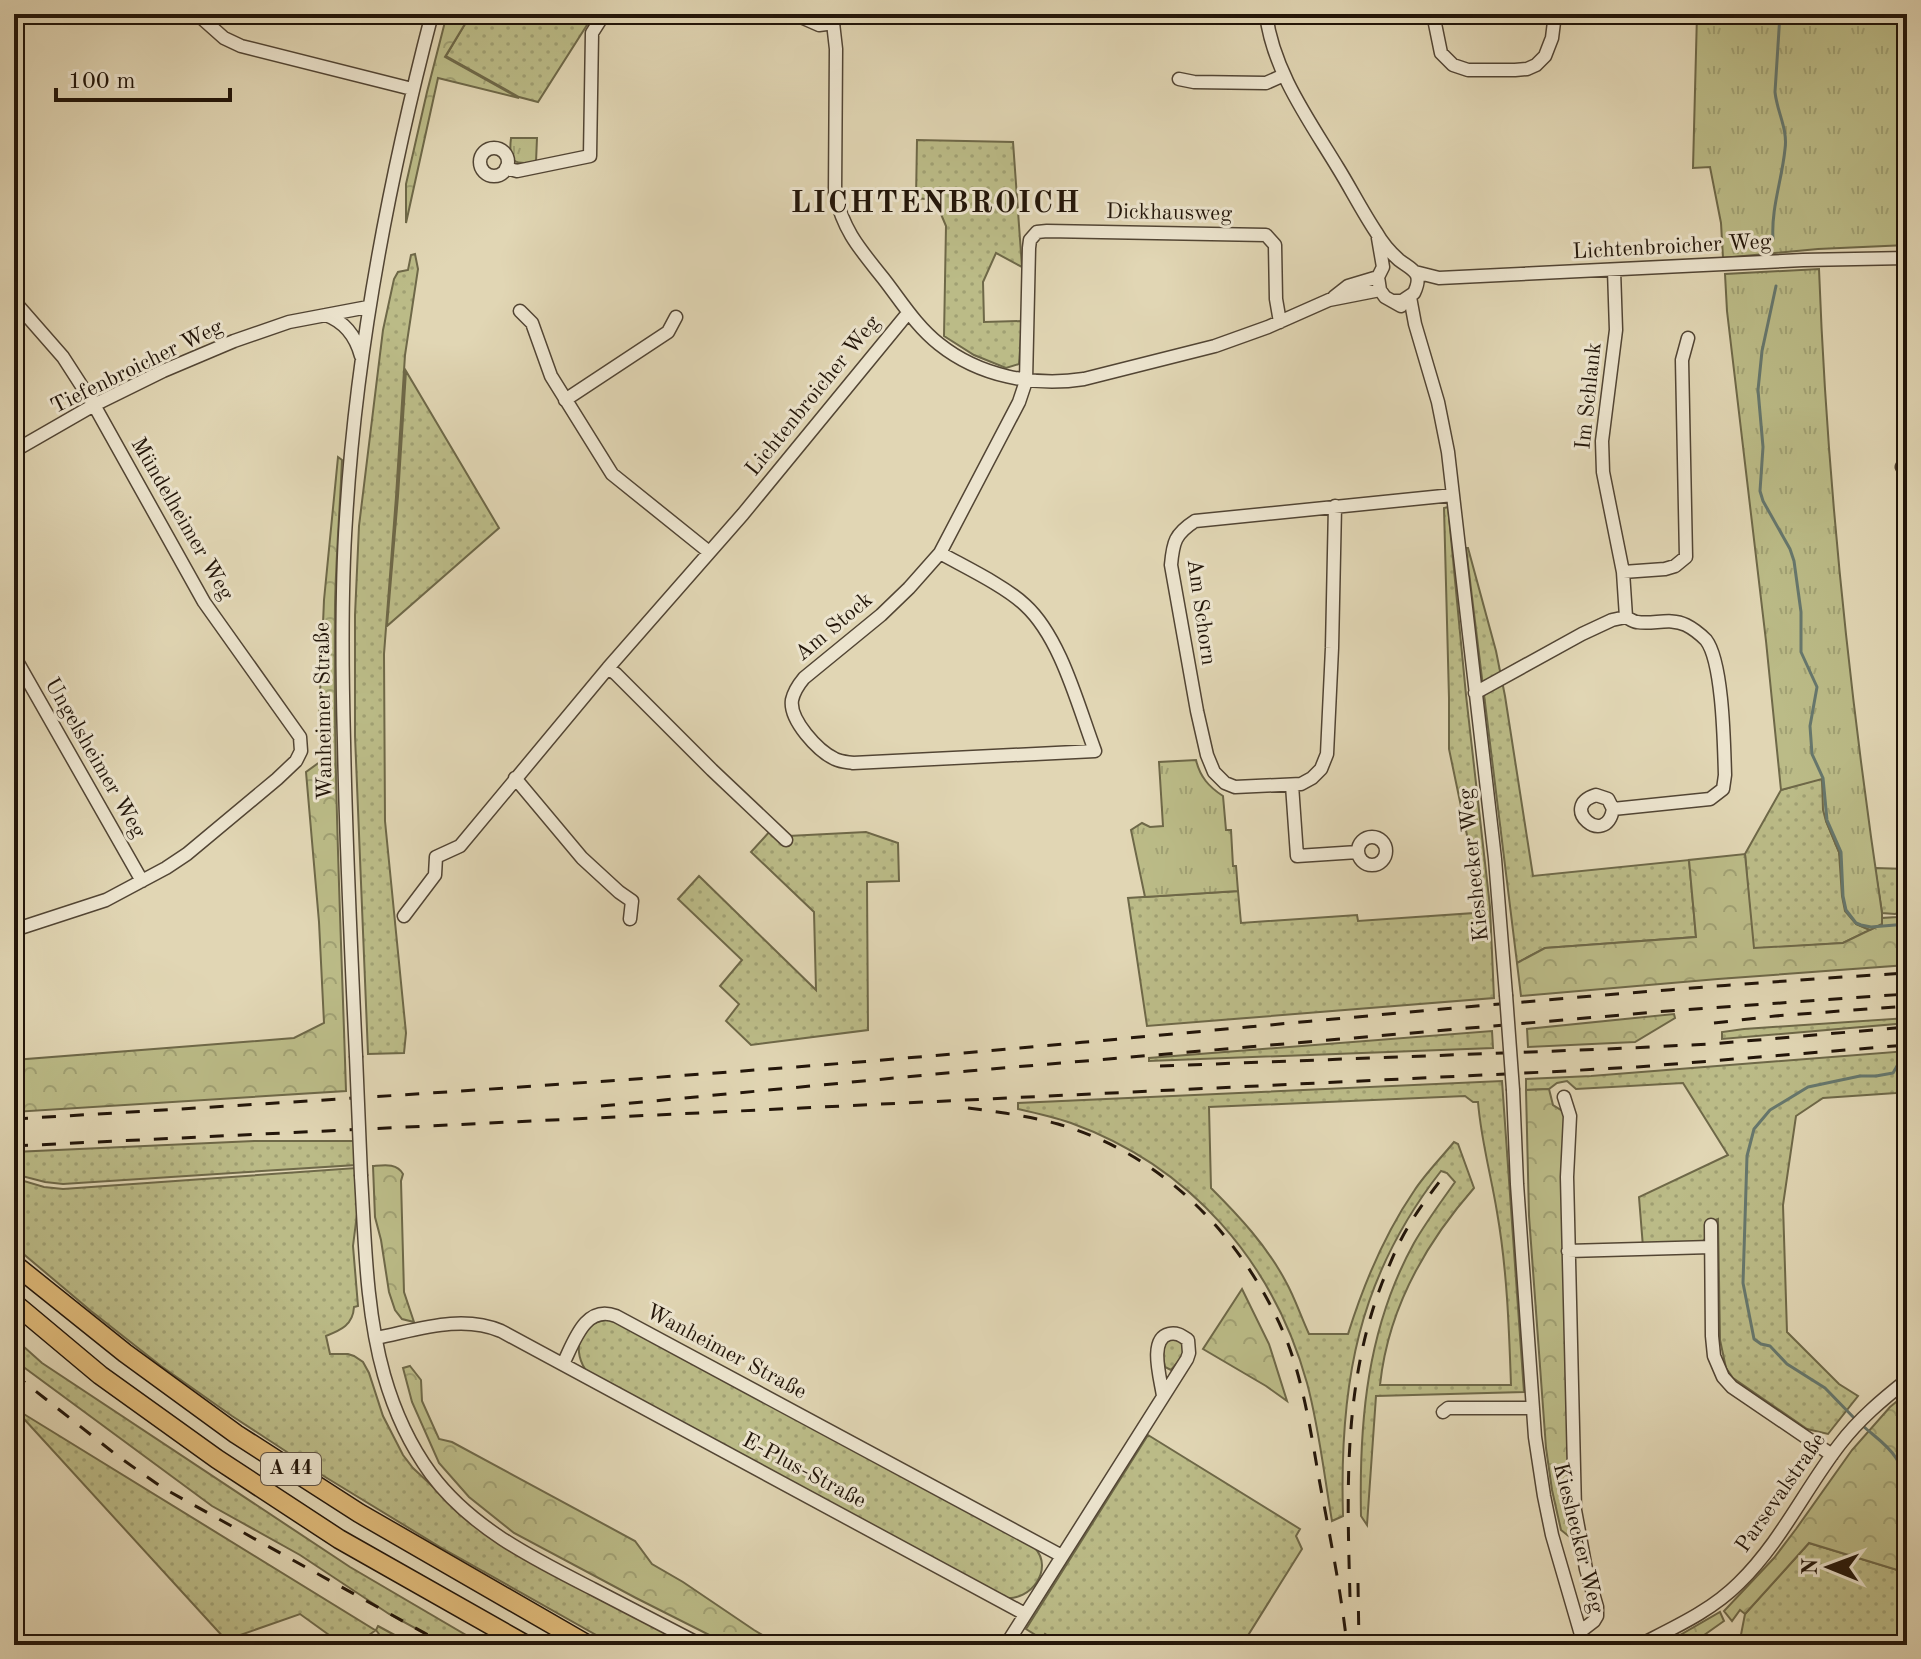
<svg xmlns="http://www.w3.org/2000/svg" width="1921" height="1659" font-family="'Old Standard TT',serif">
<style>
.grass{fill:url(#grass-dots);stroke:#6e6848;stroke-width:2;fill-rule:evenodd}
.forest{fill:url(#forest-crowns);stroke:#6e6848;stroke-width:2}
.park{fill:url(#park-tufts);stroke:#6e6848;stroke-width:2}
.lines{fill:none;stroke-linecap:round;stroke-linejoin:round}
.stream{stroke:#66776d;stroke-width:3}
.minor-casing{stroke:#524534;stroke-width:15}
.highway-casing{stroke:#221509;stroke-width:21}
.minor{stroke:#ece4ce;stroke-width:12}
.highway{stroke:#e0bb7a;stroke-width:18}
.rail{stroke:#221509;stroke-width:3;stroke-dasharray:14 14;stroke-linecap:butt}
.minor-bridge-casing{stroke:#524534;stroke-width:15;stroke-linecap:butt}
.minor-bridge{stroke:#ece4ce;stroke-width:12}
.labels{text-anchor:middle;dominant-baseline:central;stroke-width:6;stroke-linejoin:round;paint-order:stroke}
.shield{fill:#ece4ce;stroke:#5f5344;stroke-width:2}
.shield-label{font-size:20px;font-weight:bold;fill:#221509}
.street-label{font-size:22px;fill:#221509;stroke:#ece4ce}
.district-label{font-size:30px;font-weight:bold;letter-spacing:2px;fill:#221509;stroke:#ece4ce}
</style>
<defs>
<pattern id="grass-dots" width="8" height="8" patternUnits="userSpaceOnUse" patternTransform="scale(2)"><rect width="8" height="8" fill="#bbbb87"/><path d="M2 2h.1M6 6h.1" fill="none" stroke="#a0a073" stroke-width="1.8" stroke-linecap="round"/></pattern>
<pattern id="forest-crowns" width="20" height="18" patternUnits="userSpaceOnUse" patternTransform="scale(2)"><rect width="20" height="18" fill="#bbbb87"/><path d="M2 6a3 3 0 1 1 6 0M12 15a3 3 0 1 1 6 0" fill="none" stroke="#a0a073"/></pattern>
<pattern id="park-tufts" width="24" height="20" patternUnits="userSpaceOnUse" patternTransform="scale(2)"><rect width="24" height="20" fill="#bbbb87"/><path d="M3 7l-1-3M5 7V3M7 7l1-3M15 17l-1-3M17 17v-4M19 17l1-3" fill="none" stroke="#a0a073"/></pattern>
</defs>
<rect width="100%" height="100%" fill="#e1d6b4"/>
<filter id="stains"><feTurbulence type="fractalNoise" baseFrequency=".0025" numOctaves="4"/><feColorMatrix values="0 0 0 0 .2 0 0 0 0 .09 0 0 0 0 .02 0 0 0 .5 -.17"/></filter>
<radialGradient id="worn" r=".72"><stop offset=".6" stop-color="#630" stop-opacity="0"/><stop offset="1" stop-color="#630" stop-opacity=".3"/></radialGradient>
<path class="grass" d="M471,14H594L538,102L519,97L446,56Z
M917,140L1013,142L1022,267L996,253L983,282L984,322L1022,321L1019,364L1006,368L974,355L944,336L946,226L935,200L916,198Z
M415,254L418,269L405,355L396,497L384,654L385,821L406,1033L404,1053L368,1054L355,736V615L359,526L383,330L394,279L398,272L408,270L411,255Z
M406,371L499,528L387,626L398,496Z
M1448,507L1466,695L1490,907L1494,998L1147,1026L1128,898L1238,891L1241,923L1357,915L1358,921L1474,913L1468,840L1449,749V698L1444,508Z
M1466,548H1468L1496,651L1505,696L1533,876L1689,860L1696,937L1545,948L1517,963Z
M1822,778L1826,821L1839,852L1856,924L1870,930L1843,943L1753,949L1745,854L1781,790Z
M771,830L788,836L866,832L898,843L899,881L867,882L868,1030L751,1045L726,1021L739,1004L720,986L742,960L678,899L699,876L816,990L814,912L751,852Z
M1875,868L1907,869V910L1895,914L1882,913Z
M1907,1018V1023L1722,1039V1032L1744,1029Z
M1492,1031L1493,1048L1149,1061V1058Z
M1907,1051V1087L1896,1093L1823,1098L1796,1116L1783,1205L1787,1332L1839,1384L1858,1396L1828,1434L1807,1429L1733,1378L1726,1368L1720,1340L1718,1219L1709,1223L1707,1237L1703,1241L1643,1247L1639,1197L1728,1155L1683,1083L1576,1089L1567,1081L1557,1083L1549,1089L1526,1090V1079L1591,1076Z
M1502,1081L1524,1392L1376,1396L1367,1525L1361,1516C1359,1421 1367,1328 1414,1243C1426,1222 1441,1202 1455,1182L1447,1173L1441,1171C1358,1277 1339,1384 1343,1516L1332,1521C1324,1475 1319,1427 1307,1383C1273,1261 1190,1166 1071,1123C1054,1117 1036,1113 1018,1109V1103ZM1465,1096L1473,1102H1478C1481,1140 1491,1175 1497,1212C1507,1269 1509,1327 1511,1385H1380C1388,1309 1424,1245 1474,1188L1458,1144L1454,1142C1441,1158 1425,1174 1414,1191C1384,1235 1364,1283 1348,1334H1309C1301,1317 1295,1298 1286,1282C1267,1246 1239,1216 1211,1188L1209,1107Z
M254,1141H354L356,1165L63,1184L45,1182L14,1174V1152Z
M356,1168L358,1206L353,1246L358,1306L354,1307C353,1325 341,1330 326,1336L330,1354H348L354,1356L363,1362L369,1373L383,1416L403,1455L413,1468L462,1514L517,1555L689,1645H614L440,1547L322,1475L232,1416L161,1366L91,1311L14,1246V1178L44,1187L63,1189Z
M606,1320H617L1035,1548C1054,1569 1031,1601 1005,1598L588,1373C571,1352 578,1324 606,1320Z
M14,1338L42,1363L350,1567L483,1645H446L389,1614L300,1555L212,1506L14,1360Z
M1172,1339C1182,1340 1184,1346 1183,1356L1171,1370L1165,1367L1163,1358L1164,1343Z
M14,1408L375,1630H376L355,1645H343L300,1614L226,1640Z
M1148,1435L1300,1529L1296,1536L1302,1549L1242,1645H1062L1045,1634L1042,1639L1026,1629Z
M1809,1543L1907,1573V1645H1739L1745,1614Z"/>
<path class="forest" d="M447,14H471L445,57L519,98L438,78L406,223V184L427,92Z
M338,457L342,460C340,508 336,557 335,605C333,767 341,929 346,1091L14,1112V1060L294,1038L324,1023L319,922L306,772L328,756L319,719L324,600Z
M1745,854L1754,948L1843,943L1882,924V918L1897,917L1907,914V965L1718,979L1521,996L1517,963L1545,948L1696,937L1689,860Z
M1674,1014L1675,1018L1635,1042L1528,1047L1527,1029Z
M1549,1089L1553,1105L1564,1112L1567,1118L1565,1168L1571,1538L1561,1530L1552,1490L1546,1448L1529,1216L1526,1090Z
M373,1166C385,1165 397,1163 403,1174L401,1181L404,1292L414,1322L402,1319L395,1310L389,1292L381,1240L375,1217Z
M1242,1289L1269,1344L1287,1401L1266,1386L1203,1349Z
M410,1366L421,1380L422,1401L439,1439L452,1442L635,1541L652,1564L683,1582L754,1630L764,1636L798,1645H729L636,1598L514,1533L469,1497L439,1463L412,1402L403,1368Z
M1907,1393V1427L1900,1439L1907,1446V1573L1809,1543L1745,1614L1740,1610L1732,1621L1724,1611L1774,1558L1796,1529L1852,1450L1890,1407Z
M1720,1612L1724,1621L1690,1645H1663Z
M378,1626L413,1645H387L376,1630Z"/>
<path class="park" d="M1697,14H1907V245L1818,249L1723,258L1721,223L1710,167L1693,168Z
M511,138H537L536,162C514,165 508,163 511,138Z
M1819,269C1827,485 1850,699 1882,913V924L1870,930L1856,924L1845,911L1842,896L1839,852L1826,821L1823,810L1822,779L1781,790L1766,641L1727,311L1725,274Z
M1196,760C1200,777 1209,787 1223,796L1226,830H1231L1233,866H1236L1238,891L1145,897L1131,830L1142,823L1150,827L1163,826L1159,762Z"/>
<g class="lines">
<path class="stream" d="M1773,239C1771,208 1782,180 1785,149C1788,129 1777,112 1775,92L1780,14
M1776,286L1762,351L1758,390L1763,447L1760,491L1763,501L1790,549L1794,561L1801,612V652L1817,687L1810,726L1812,754L1823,778L1827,820L1841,852L1843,896L1846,910L1856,923L1861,925L1871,927L1907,924
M1857,1421L1825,1388L1787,1364L1770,1346L1761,1344L1754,1339L1743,1283L1747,1156L1754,1129L1770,1110L1808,1087L1860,1076H1876L1893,1073L1897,1066H1907
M1863,1426C1874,1436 1888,1445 1896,1458C1906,1473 1904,1497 1907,1515"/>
<defs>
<path id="minor" d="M197,14L224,38L241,46L412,89
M794,14L819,25L834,23
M832,14L836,49L835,194C844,232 860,249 883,278C901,301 916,326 939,344C979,376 1034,387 1084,379L1215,346L1268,327L1329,300L1380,290
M1266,14C1273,71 1309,120 1338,168C1351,189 1362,211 1376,232C1381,241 1391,253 1399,260C1412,270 1424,272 1414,293L1402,301H1394
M1433,14L1441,53L1453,65L1468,70H1515L1527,69L1536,65L1545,56L1552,38L1555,14
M1179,79L1194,82L1266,83L1284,75
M480 162a14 14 0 1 1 28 0a14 14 0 1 1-28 0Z
M506,168L517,171L590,156L592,33L604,14
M1378,238L1383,267L1378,277L1380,290L1385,297L1401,306
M1614,270L1616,330L1602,441L1603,472L1623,572L1626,617
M1415,272L1439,278L1803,260L1907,258
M1334,297L1348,286L1378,277
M1410,297L1415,324L1438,402L1448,452L1495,859L1506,995
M14,301L63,357L94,405L204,602L300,737L301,751L296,761L277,779L187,854L166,868L106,900L14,930
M520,311L532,323L551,376L612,474L709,552
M326,315C345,322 356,337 361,356
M565,400L668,332L676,317
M14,451L94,405L163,371L234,341L289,322L368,307
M1902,467L1907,458
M1335,506L1332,648L1327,754L1321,769L1312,778L1301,784L1235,787L1225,783L1214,772L1207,755L1197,711L1171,565C1173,542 1175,534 1195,521L1453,495
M940,553C965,567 1005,586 1025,605C1061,638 1078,706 1095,751L853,763C847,762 841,762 835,759C818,751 789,720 792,700C794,691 799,684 804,678L881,615L909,588L940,553L1019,402L1026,381L1029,248L1030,240L1037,232L1047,231L1266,235L1275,245L1276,299L1280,322
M1623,572L1665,569L1675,566L1686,557L1682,360L1688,338
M14,656L142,881
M608,668L616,674L712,770L786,840
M1475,693L1582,634L1612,620L1626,617
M515,778L582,858L619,892L632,901L630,919
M1292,785L1297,856L1358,852
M1613,809L1608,799L1596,795C1557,807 1606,849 1613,809L1710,799L1723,789L1725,775C1724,745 1723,662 1706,640C1701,635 1692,628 1686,625C1670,617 1653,625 1637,622C1635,622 1627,618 1626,617
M1358 851a14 14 0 1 1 28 0a14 14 0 1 1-28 0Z
M404,916L435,875L436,857L460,846L608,668L743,514L908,313
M356,1056C351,951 346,847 344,742C342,668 341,593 346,519C356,349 389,179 432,14
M1513,1090L1517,1184L1535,1437L1544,1496L1552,1535L1584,1645
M1564,1097L1570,1116L1567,1177L1575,1510L1586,1569L1597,1607V1616L1594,1621L1581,1631
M361,1176C365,1242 366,1311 384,1375C394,1410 409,1444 431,1474C471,1528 534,1559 593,1589C629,1608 665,1626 701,1645
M1711,1225L1712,1336L1714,1356L1723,1377L1732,1387L1832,1455
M1568,1251L1711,1247
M376,1338C417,1330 461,1314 501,1331L1025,1614
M563,1364C574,1342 585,1304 616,1316L1062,1556
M1443,1412L1448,1408H1533
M1006,1645L1187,1359L1189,1353L1188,1340C1182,1336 1177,1332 1169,1334C1148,1339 1161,1380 1163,1396
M1640,1645C1675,1627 1711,1611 1739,1583C1781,1542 1805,1489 1840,1444C1859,1419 1883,1399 1907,1380"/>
<path id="highway" d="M14,1264L125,1353L236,1434L359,1513L588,1645
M14,1303L100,1375L217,1459L339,1539L526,1645"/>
</defs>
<use href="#minor" class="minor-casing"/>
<use href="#highway" class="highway-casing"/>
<use href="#minor" class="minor"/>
<use href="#highway" class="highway"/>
<path class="rail" d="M1714,1023L1775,1016L1907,1006
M1160,1066L1608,1049L1711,1044L1907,1027
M601,1106L968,1071L1668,1011L1907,994
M968,1108C998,1112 1029,1116 1058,1124C1163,1154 1243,1237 1285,1336C1304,1383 1311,1434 1320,1484C1330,1537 1341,1591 1347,1645
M14,1119C300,1102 585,1084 871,1061C1216,1032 1561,994 1907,973
M14,1146L1546,1072L1637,1067L1907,1045
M14,1374L119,1457L163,1488L446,1645
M1358,1583L1359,1645
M1350,1597C1347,1490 1343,1385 1382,1283C1390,1264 1397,1245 1408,1227C1419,1208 1433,1190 1447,1172"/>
<defs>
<path id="minor-bridge" d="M1506,995L1513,1090
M356,1056L361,1176"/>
</defs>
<use href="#minor-bridge" class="minor-bridge-casing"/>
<use href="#minor-bridge" class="minor-bridge"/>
</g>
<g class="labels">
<rect class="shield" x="261" y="1453" width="60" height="32" rx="6"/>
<g class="shield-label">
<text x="291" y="1469">A 44</text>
</g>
<g class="street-label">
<text transform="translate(1169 213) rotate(1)">Dickhausweg</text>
<text transform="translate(1672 247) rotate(-3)">Lichtenbroicher Weg</text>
<text transform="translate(137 367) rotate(-26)">Tiefenbroicher Weg</text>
<text transform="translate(813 396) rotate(-51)">Lichtenbroicher Weg</text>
<text transform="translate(1589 396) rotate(-84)">Im Schlank</text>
<text transform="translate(182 519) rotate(60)">Mündelheimer Weg</text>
<text transform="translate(1201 612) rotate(82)">Am Schorn</text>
<text transform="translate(834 627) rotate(-40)">Am Stock</text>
<text transform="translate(324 711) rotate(-91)">Wanheimer Straße</text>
<text transform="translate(95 758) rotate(60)">Ungelsheimer Weg</text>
<text transform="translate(1474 865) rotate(-96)">Kieshecker Weg</text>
<text transform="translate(726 1352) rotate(28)">Wanheimer Straße</text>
<text transform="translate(804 1471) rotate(28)">E-Plus-Straße</text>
<text transform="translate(1781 1493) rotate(-55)">Parsevalstraße</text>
<text transform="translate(1578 1538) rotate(76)">Kieshecker Weg</text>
</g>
<g class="district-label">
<text x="936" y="204">LICHTENBROICH</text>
</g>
</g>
<rect width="1921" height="1659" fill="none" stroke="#e1d6b4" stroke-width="48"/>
<rect x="16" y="16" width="1889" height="1627" fill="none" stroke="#221509" stroke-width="4"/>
<rect x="24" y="24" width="1873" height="1611" fill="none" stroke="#221509" stroke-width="2"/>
<g transform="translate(1829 1567) rotate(271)" stroke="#ece4ce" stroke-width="6" paint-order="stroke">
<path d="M0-6L14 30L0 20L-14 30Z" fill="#221509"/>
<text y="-12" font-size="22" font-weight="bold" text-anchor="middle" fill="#221509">N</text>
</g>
<path d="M56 88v12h174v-12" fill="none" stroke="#221509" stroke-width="4"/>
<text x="68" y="88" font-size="24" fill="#221509" stroke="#ece4ce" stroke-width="6" paint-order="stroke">100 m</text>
<rect width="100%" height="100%" filter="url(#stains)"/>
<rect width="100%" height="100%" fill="url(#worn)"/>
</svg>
